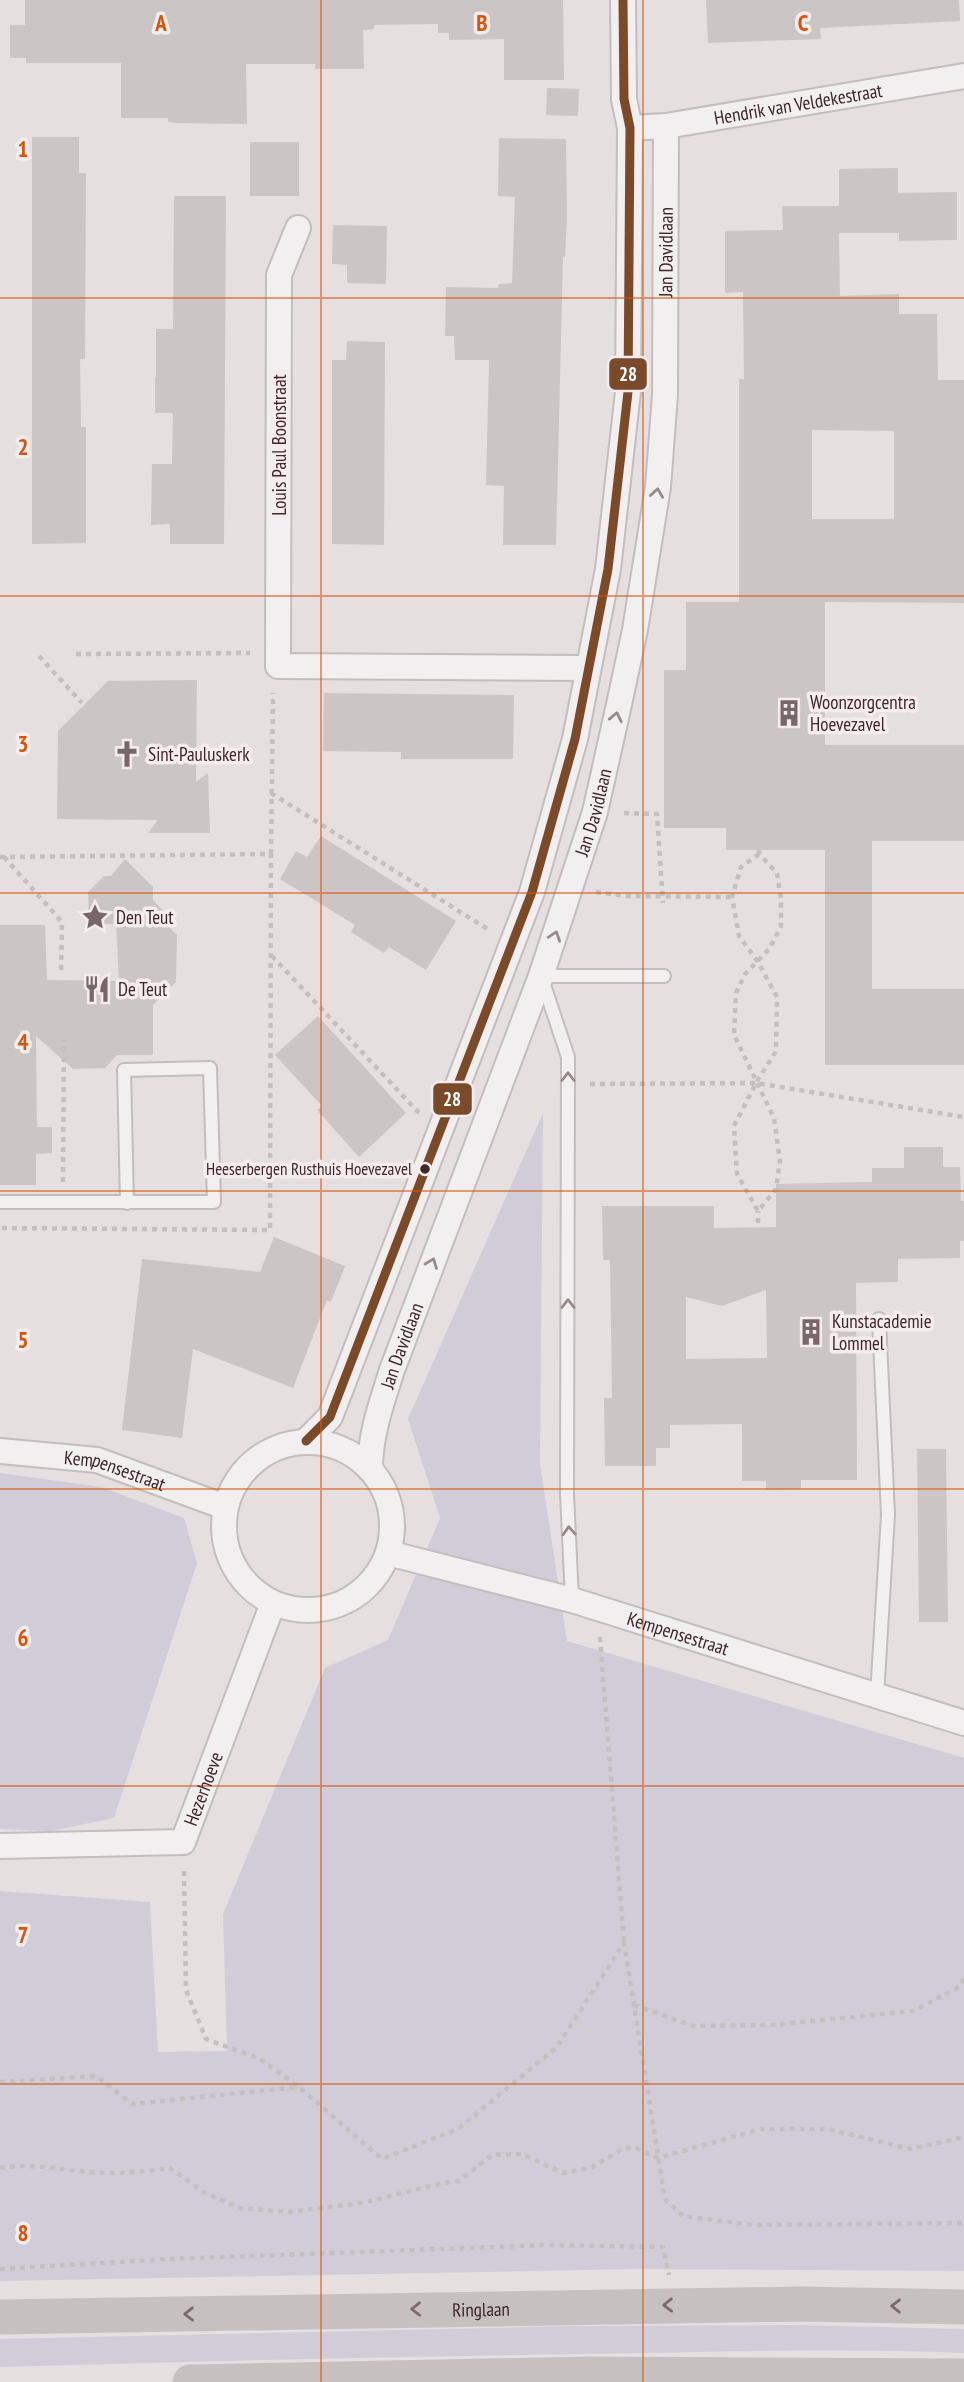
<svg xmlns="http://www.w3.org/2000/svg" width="964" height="2382" font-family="'PT Sans Narrow',sans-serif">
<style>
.green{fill:#d0cdd8}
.building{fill:#ccc5c6;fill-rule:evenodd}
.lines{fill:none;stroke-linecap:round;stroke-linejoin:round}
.service-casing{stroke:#c3bdbe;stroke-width:16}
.minor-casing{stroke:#c3bdbe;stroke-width:28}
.path{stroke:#c5c0c0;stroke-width:4.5;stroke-dasharray:5 5;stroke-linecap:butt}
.service{stroke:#f1efef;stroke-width:12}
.minor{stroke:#f1efef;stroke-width:24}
.secondary{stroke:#c7c0c1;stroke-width:35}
.bus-1-casing{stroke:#f5ecee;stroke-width:14}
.bus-1{stroke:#7a4b2a;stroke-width:9}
.oneway{stroke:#988a8c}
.oneway2{stroke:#7c6b6d}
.grid{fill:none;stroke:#d7540f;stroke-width:2;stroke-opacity:0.55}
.bus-dot{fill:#3e2629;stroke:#f5ecee;stroke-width:2.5}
.labels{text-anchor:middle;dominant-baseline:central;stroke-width:7;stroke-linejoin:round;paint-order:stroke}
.bus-label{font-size:17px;fill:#3e2629;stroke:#f5ecee;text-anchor:end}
.street-label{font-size:19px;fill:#3e2629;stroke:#f5ecee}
.poi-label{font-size:19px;fill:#3e2629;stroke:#f5ecee;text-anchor:start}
.grid-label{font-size:23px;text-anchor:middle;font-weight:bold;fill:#d7540f;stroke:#f5ecee;stroke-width:7;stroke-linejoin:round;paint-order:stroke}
.line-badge{stroke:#f5ecee;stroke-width:2.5}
.badge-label{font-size:19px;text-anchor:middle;font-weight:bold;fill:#fff}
</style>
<rect width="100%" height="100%" fill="#e5dfe0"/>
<path class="green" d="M543,1113L540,1464L567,1641L964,1758V2271L636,2269L0,2281V1891L150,1902L158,2052L227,2051L223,1914L325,1668L388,1640L440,1518L408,1419Z
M0,1473L101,1487L184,1518L197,1563L114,1818L51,1831L0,1829Z
M794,2325L964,2329V2353C839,2348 713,2352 588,2354C392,2357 196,2361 0,2367V2339L572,2326Z"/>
<path class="building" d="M25,0H563L564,80H504V39L449,40V33H438V24L374,25V29L363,30L364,69H315V64H246L247,124L178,123L168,122V118H121V63H26V58H10V25H25Z
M706,0H959L960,21L820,28L821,39L708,43Z
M547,88L579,89L578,116L546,115Z
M32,137H79V173H86L85,359H80L81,427H86V543L32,544Z
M499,138L566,139L567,218L565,257H563L556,545H503L504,486L486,485L489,360H455L454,336H445L446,287L498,288L499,284L512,283L515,197L498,196Z
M250,142H299V196H250Z
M898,168V193L957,192V240L899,241V233H839L840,296L899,294V314H937L938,380H964V603L825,602V745H964V841H872V989H964V1065H825V850H726V828H664V670H686V602H739V379H744L743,292L725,293V231L783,230L782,206H839V169ZM812,430L894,431V519H812Z
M174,196H226L224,544H170V524L151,525L152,464H172L173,413H155V377H156V329H173Z
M333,225L387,226L386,284L347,283V265L332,264Z
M347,341L385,342L384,545L332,544V360H346Z
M197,680L196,782L208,773L210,833H148L158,820L57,819L58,731L108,681Z
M324,693L514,695L513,759H401V752L323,751Z
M321,836L456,921L426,970L389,947L384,953L351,932L355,925L280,879L296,851L307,857Z
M125,859L153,887V900L164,911L165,923L177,935L176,982L153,1005V1055H117L105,1068L73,1069L36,1036L37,1127H52V1153L36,1154V1185H0V925H45L47,980L119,981L116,924H89L88,892L104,876H111Z
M318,1016L406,1113L359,1157L317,1110L322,1106L275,1055Z
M904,1147H943V1167H960L961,1201H964V1241H960V1258L898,1259V1282L856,1283L857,1480H801V1489L766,1490V1481H742V1424L670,1425V1448H656V1466H605L604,1398H612L610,1260H603L602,1206H714V1228L776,1227V1184L872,1182V1168H904ZM766,1290L767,1358L686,1359V1297L722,1306Z
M274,1237L345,1266L331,1302L327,1300L293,1388L193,1349L182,1438L122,1430L142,1259L260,1272Z
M917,1449H946L948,1622H919Z"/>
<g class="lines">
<defs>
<path id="service" d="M0,1202H214L210,1068L124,1070L127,1203
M572,1600L567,1494L568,1057L541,976H664
M877,1696L888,1515L879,1319"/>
<g id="minor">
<path id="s1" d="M630,128L666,126L964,76"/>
<path d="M298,228L279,275L278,666L588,668"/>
<path d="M306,1441L330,1417L532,892L575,739L608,569L628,392L630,128L624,99L623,0"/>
<circle cx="308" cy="1526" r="84"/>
<path id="s2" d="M0,1451L97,1460L225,1507"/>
<path id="s3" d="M370,1469C370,1434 382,1402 392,1370L541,976L595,812L618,709L635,630L658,487L665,395L666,126"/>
<path id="s4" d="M388,1553L572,1600L964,1723"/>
<path id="s5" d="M0,1846L183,1842L273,1603"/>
</g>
</defs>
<use href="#service" class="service-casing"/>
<use href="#minor" class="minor-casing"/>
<path class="path" d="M76,654L250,653
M39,656L82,703
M271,793L489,930
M624,813L657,814L663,903
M271,854L273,693
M759,854L741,867L732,897L739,936L758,962L777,997L776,1051L756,1083L734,1126L737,1174L758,1211L776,1189L780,1161L774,1118L734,1035L736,993L745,974L770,948L781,926V899L777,873L759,854V850
M0,857L271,854L270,1230L0,1228
M4,857L62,922L61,974
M596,892L626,896L732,897
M272,956L419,1113
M590,1084L756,1083L964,1117
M63,1182L64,1040
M758,1223V1211
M600,1637L624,1943
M184,1871L186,1990L206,2039L260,2059L299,2087L382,2159L458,2129L557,2047L624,1943L665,2199L683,2216L753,2225L964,2223
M634,2005L693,2026L773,2025L913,2011L959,1987L964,1979
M0,2082L96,2076L132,2104L299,2087
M0,2168C29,2163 58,2169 88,2172C115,2174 144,2172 170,2168L205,2193L240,2208L288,2212L362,2203L443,2183L459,2181L492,2155L522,2154L563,2173L591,2168L624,2148H636L658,2158L761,2129H828L911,2149L964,2137
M0,2269L170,2259L547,2245L663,2247L669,2275"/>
<use href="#service" class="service"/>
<use href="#minor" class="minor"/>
<g class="secondary">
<path id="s6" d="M0,2317L801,2304L964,2307"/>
<path d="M190,2382L590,2374L964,2376"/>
</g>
<defs>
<path id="bus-1" d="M306,1441L330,1417L532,892L575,739L608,569L628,392L630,128L624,99L623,0"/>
</defs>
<use href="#bus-1" class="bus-1-casing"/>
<use href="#bus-1" class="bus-1"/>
</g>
<defs><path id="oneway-chevron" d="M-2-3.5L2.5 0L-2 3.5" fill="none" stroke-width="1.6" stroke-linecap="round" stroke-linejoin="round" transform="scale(1.75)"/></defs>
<g class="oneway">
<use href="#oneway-chevron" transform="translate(657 493) rotate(-82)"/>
<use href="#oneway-chevron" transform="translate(616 717) rotate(-78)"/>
<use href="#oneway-chevron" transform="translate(555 936) rotate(-71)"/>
<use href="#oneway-chevron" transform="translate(568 1077) rotate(-90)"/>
<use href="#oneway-chevron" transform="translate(432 1263) rotate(-69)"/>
<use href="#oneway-chevron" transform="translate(568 1304) rotate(-90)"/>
<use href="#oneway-chevron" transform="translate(569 1531) rotate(-93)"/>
</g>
<g class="oneway2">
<use href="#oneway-chevron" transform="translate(668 2305) rotate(179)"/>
<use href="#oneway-chevron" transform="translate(896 2306) rotate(-179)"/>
<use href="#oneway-chevron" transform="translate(416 2309) rotate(179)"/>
<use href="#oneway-chevron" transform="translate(189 2314) rotate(179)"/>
</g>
<path class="grid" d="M321,0V2382M643,0V2382M0,298H964M0,596H964M0,893H964M0,1191H964M0,1489H964M0,1786H964M0,2084H964"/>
<defs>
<symbol id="building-bare" viewBox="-9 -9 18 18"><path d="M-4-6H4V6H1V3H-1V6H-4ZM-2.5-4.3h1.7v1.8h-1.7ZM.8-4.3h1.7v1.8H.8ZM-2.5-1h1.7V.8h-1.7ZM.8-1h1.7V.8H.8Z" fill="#786769" stroke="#f5ecee" stroke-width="2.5" paint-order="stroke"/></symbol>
<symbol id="church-bare" viewBox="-9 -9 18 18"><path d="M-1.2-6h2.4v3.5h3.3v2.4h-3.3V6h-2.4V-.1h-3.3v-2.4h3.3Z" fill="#786769" stroke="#f5ecee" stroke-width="2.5" paint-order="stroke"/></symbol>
<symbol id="sight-bare" viewBox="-9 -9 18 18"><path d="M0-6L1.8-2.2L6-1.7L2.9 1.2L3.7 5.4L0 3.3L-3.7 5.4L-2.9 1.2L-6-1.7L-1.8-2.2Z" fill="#786769" stroke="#f5ecee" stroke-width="2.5" paint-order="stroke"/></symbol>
<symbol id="restaurant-bare" viewBox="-9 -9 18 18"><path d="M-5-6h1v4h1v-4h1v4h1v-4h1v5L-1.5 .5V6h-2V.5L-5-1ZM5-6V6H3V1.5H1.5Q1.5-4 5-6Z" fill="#786769" stroke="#f5ecee" stroke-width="2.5" paint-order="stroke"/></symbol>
</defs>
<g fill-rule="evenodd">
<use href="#building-bare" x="770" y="694" width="38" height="38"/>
<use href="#church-bare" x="108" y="735" width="38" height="38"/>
<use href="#sight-bare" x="76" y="898" width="38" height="38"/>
<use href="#restaurant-bare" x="78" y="970" width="38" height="38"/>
<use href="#building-bare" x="792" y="1313" width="38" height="38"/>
</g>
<circle class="bus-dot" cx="425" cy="1169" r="6"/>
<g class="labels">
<g class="bus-label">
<text x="412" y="1169">Heeserbergen Rusthuis Hoevezavel</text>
</g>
<g class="street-label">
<text stroke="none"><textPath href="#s1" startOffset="170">Hendrik van Veldekestraat</textPath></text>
<text stroke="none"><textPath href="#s3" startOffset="1262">Jan Davidlaan</textPath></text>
<text transform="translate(279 445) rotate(-90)">Louis Paul Boonstraat</text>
<text stroke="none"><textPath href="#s3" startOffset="695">Jan Davidlaan</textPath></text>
<text stroke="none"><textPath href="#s3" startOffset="128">Jan Davidlaan</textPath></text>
<text stroke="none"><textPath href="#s2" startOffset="117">Kempensestraat</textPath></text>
<text stroke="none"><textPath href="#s4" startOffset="301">Kempensestraat</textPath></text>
<text stroke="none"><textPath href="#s5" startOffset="240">Hezerhoeve</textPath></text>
<text stroke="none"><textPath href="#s6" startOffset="481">Ringlaan</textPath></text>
</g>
<g class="poi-label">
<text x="810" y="702">Woonzorgcentra<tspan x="810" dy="22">Hoevezavel</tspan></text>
<text x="148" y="754">Sint-Pauluskerk</text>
<text x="116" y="917">Den Teut</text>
<text x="118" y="989">De Teut</text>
<text x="832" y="1321">Kunstacademie<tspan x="832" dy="22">Lommel</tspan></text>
</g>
</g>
<g class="grid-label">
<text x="161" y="31">A</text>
<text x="482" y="31">B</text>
<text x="803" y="31">C</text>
<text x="23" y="157">1</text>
<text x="23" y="455">2</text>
<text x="23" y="752">3</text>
<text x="23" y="1050">4</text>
<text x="23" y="1348">5</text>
<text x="23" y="1646">6</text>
<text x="23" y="1943">7</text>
<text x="23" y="2241">8</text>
</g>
<g class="line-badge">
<rect x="608" y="357" width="40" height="34" rx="7" fill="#7a4b2a"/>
<rect x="432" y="1082" width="41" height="34" rx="7" fill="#7a4b2a"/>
</g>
<g class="badge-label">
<text x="628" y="381">28</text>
<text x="452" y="1106">28</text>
</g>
</svg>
